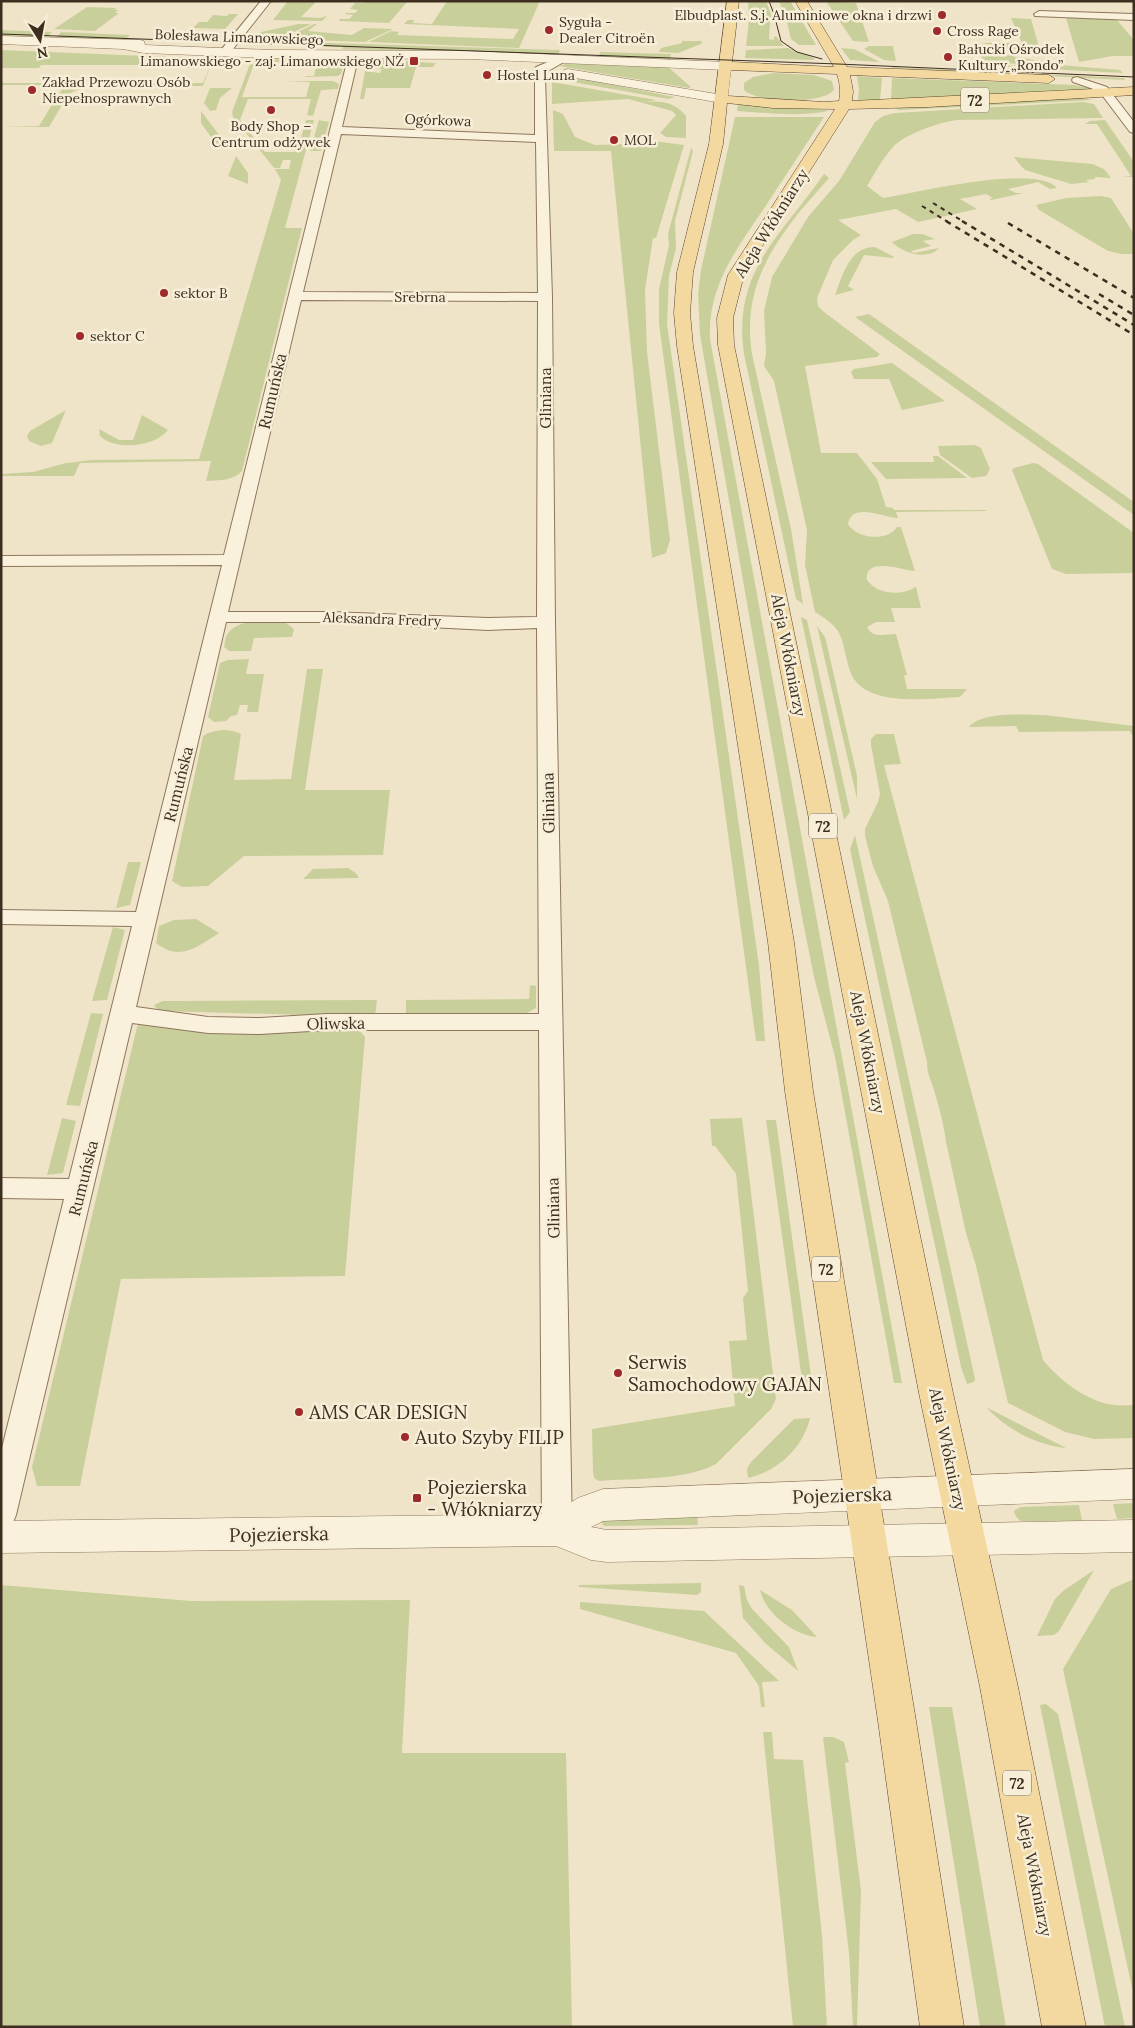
<svg xmlns="http://www.w3.org/2000/svg" width="1135" height="2028" font-family="Lora,serif">
<style>
.green{fill:#c9cf9b}
.lines{fill:none;stroke-linecap:round;stroke-linejoin:round}
.minor-casing{stroke:#8d765c;stroke-width:2}
.tertiary-casing{stroke:#8d765c;stroke-width:1}
.primary-casing{stroke:#5b4430;stroke-width:1}
.minor{fill:#faf1dc;fill-rule:evenodd}
.tertiary{fill:#faf1dc;fill-rule:evenodd}
.primary{fill:#f3d9a0;fill-rule:evenodd}
.tram{stroke:#3d2e20;stroke-width:1}
.rail-far1{stroke:#3d2e20;stroke-width:2;stroke-dasharray:4.5 4.5;stroke-linecap:butt}
.rail{stroke:#3d2e20;stroke-width:2.5;stroke-dasharray:5.5 5.5;stroke-linecap:butt}
.poi-dot{fill:#9e2a2b;stroke:#f7eed8;stroke-width:2}
.labels{text-anchor:middle;dominant-baseline:central;stroke-width:5;stroke-linejoin:round;paint-order:stroke}
.far-poi-label{font-size:14px;fill:#3d2e20;stroke:#f7eed8;text-anchor:start}
.far-street-label{font-size:14px;fill:#3d2e20;stroke:#f7eed8}
.shield{fill:#f7eed8;stroke:#756857;stroke-width:1}
.shield-label{font-size:15px;font-weight:bold;fill:#3d2e20}
.street-label{font-size:16px;fill:#3d2e20;stroke:#f7eed8}
.near-poi-label{font-size:19px;fill:#3d2e20;stroke:#f7eed8;text-anchor:start}
.near-street-label{font-size:19px;fill:#3d2e20;stroke:#f7eed8}
</style>
<rect width="100%" height="100%" fill="#f0e4c8"/>
<path class="green" d="M288,1H317L301,17L320,18L327,16L322,21L273,20Z
M366,1H407V2L389,23L339,21L340,19H349L353,15L345,14L346,13H355L358,10L350,9L355,3H365Z
M447,1H540L519,48L369,42L391,31L399,32L397,35L513,39L519,29L404,24L408,20H414L413,23L432,24Z
M748,1H766L774,22H770L769,39L774,40V37L776,36L784,46H746L749,20H760V18L749,17Z
M779,1H790L816,45H799L791,39L786,18Z
M826,1L856,3L869,42L853,41Z
M87,7L116,8L115,10H118L115,13H119L95,31L54,29Z
M229,14H238L225,29L193,28L199,22H207L213,15L227,16Z
M1011,18L1031,19L1041,54L981,43H1022Z
M1066,18L1116,19L1134,40V56H1113L1079,62Z
M298,24H311L281,38H257L261,32Z
M314,24H317L308,31L352,35L364,28L393,29L365,42L284,39Z
M1,30L52,32L48,36L41,37L1,36Z
M61,32L130,35L125,40L57,37Z
M263,41L560,50L558,55L342,49L343,47L260,44Z
M682,41H702L701,44L678,53L659,52L661,48L682,43Z
M869,46H893L896,61L884,60L864,49Z
M788,48L814,58V60L745,58L746,50Z
M841,48L854,49L880,62L850,60Z
M1,50L194,58L197,63L194,68H177L178,65H41L39,68H1Z
M980,50L1050,63L975,64L983,63Z
M600,52L671,54L670,60L599,57Z
M196,58L213,59L203,86H118L120,83H203L212,62L203,61L201,64Z
M271,59L344,63L341,74L338,76L307,77L304,76H314L317,63L273,62L250,63L252,61Z
M381,60L436,63L433,67H416L410,88H366L364,99H360L365,71L380,73L382,69L370,68L366,70L368,62Z
M569,63L668,67L691,87L689,88L559,66Z
M250,64H254L242,97H306L310,82L283,81H333L339,84L338,89L321,90L313,116L307,115L311,99H248L240,120L265,152H297L306,120H314L285,228H302L242,471C233,481 219,480 206,481L211,461L80,463L74,476H1V474L33,472L66,463L92,460L199,459L281,180L275,169H289L291,160H283L280,168H274L233,117L232,112Z
M1060,65L1120,70L1123,73L991,66Z
M892,67L1124,78L1125,80L892,68Z
M773,73L814,75L832,81L834,90C821,105 758,103 744,90V83L753,77Z
M561,76H568L675,97L668,99L551,78Z
M857,76L882,78L880,101H858L859,89Z
M892,78L1074,85L1098,90L891,101Z
M552,82L656,100L646,102C662,100 676,103 686,116V138L666,137L660,133L676,115L672,111L628,99L552,104Z
M1,83H73L71,86H103C91,87 75,87 66,97H57L65,85H1Z
M210,88H232L220,98L216,110L210,111L204,103Z
M56,98H66L49,127H1L39,126Z
M1080,98L1094,100L899,110L894,108Z
M1083,102L1094,104L1103,118L957,120C940,122 905,134 893,147C883,158 875,173 867,186L883,198C914,193 1037,163 1057,188L1050,189L1038,182L1008,189L1016,193H1024L991,200L989,199L993,198L986,194L960,199L977,209L918,222L896,209L838,220L861,235L853,240L833,260L817,298L818,306L824,312L880,354L877,357L805,366L821,453H857L877,479L886,507L893,508L894,510H986V511L896,512L898,518C885,518 852,501 848,524C857,539 887,542 897,527H901L915,571C905,571 864,555 867,580C878,595 901,596 916,587L921,608H891L895,622H876L867,627C873,639 885,634 896,634L907,675H904L907,689H967L960,697C930,698 863,709 850,671C840,639 847,631 815,612L805,565L807,530L774,381L764,366L766,353L764,311L772,277L808,217L839,181L875,122L883,116L895,113Z
M740,104L826,110L828,111C800,117 766,113 737,111L738,105Z
M553,110L563,114L575,137L595,145L634,144L641,142L653,141L684,145L656,238H653L645,290L647,352L670,540L666,553L652,558L611,151H554Z
M201,111L226,144H209L211,137L201,123Z
M735,117H824C805,146 786,175 767,204C739,246 707,285 710,339L902,1383H894L835,1057L814,977L802,917L700,335L698,294L701,270Z
M319,120L329,122L321,151H310Z
M1105,120L1134,162V177H1121L1131,176L1097,124H1085L1090,121Z
M691,148L693,151L675,221L676,248L669,276L667,324L759,965L765,1041H756L659,324V289L669,245L668,234Z
M236,156L248,173V184L228,176Z
M1014,157L1092,164L1104,169L1111,178L1095,177V179L1086,180L1089,182L1071,184L1025,170L1020,165Z
M824,174L829,178C820,189 810,199 801,210C765,255 743,295 752,354L791,529L803,604L796,599L744,354C732,271 781,236 824,174Z
M1101,196L1111,198L1134,234V254H1121L1108,251L1039,210L1036,205L1066,198Z
M913,234H922L935,239L923,241L931,246L911,251L914,253L939,248C928,261 902,253 892,242Z
M875,247L894,257L893,258L864,255L848,286L854,290L835,295C842,276 850,246 875,247Z
M869,314L1134,502V515L855,317Z
M892,363L945,401L902,410L889,379H854L851,372L854,369Z
M66,410L52,443L41,446L29,441L27,436L30,431Z
M142,415L168,430C155,447 115,451 100,436L99,429L119,440H133Z
M975,445L981,448L990,469L986,476L972,478L940,455L938,446Z
M933,456H938L967,478L886,479L871,462H934Z
M1033,463L1038,464L1134,533V573L1066,574L1052,569L1012,470L1014,468Z
M801,617L807,620L850,812L844,820Z
M285,622L294,629L292,637L254,638L251,651H229L224,647C225,643 225,638 227,635C237,617 269,622 285,622Z
M817,626L825,637L827,645L857,776V799Z
M249,659L246,674H264L258,712H247L248,705H240L237,715L231,716L226,721L214,722L208,717L220,663L228,660Z
M307,669H323L305,790H390L383,855L244,856L208,886L182,887L172,881L203,736C214,729 229,728 241,734L234,780L291,779Z
M1045,715L1134,726V739L1130,731L1019,732L1016,726L969,727C982,711 1024,715 1045,715Z
M876,734H894L901,764L884,765L1043,1360C1059,1380 1088,1402 1114,1405C1121,1406 1127,1405 1134,1405V1438L1094,1439L1065,1432L1008,1403L976,1266L966,1233L946,1142C945,1128 937,1099 932,1084C929,1076 927,1071 927,1062L888,901L873,866L865,836V829L878,802L880,794L871,745V739Z
M855,835L975,1379L974,1382L967,1384L961,1367L850,849Z
M128,862H141L130,905L116,908Z
M348,868L356,873L359,878L303,879L313,869Z
M196,919L219,933C197,947 180,962 156,943L159,926L174,920Z
M113,927L125,930L107,1000L92,1001Z
M530,985L536,986V1008L525,1014L406,1017V1000L529,999Z
M377,1000L375,1017L162,1011L156,1008L154,1005L163,1001H180Z
M91,1013L103,1014L80,1106L66,1105Z
M141,1022L348,1027L360,1031L365,1037L345,1276L121,1279L80,1486H37L32,1467L137,1027Z
M62,1118L76,1121L63,1173L47,1175Z
M742,1118L776,1399L771,1409L716,1464C684,1481 635,1478 599,1481L594,1478L593,1472L592,1429L735,1406L729,1341L747,1340L743,1298L748,1291L736,1174L715,1146H712L710,1119Z
M766,1120H776L812,1383L805,1384L802,1380Z
M986,1407L1066,1448C1036,1445 1006,1429 986,1407Z
M810,1418C803,1448 778,1471 748,1478L747,1469L751,1462L794,1419Z
M1134,1503V1518L1117,1519L1113,1504Z
M1079,1505L1082,1521H1021L1017,1518L1014,1512L1015,1510L1021,1507Z
M697,1513L698,1525L604,1526L601,1522L602,1519Z
M1094,1570L1059,1631L1054,1635L1037,1636L1055,1599L1063,1591Z
M1134,1579V1997L1063,1669L1111,1589Z
M701,1583V1592L697,1595L579,1587V1585Z
M1,1585L191,1601L410,1600L402,1753H566L572,2027H1Z
M739,1585L744,1586L747,1600L752,1609L789,1647L798,1671L765,1643L743,1618Z
M760,1590L792,1610L817,1637C794,1635 765,1613 760,1590Z
M580,1602L704,1611L779,1681L762,1682L765,1707H761L759,1686L736,1653L580,1609Z
M1046,1704L1058,1714L1125,2027H1105L1040,1705Z
M929,1707H952L1006,2027H980Z
M763,1732H772L774,1759L803,1760L822,1935L827,2027H793Z
M823,1737H833L844,1742L849,1762L845,1763L861,1891L857,2027H853L849,1953Z"/>
<g class="lines">
<defs>
<path id="minor" d="M261,1H271L229,54H221L220,52L221,50Z
M1039,11L1134,14V20L1035,16L1034,14Z
M354,51L359,54L342,127L535,135V78L532,74L536,67L560,57L564,56L569,59L543,74L545,77L552,297L555,622L572,1530L568,1540L557,1544L546,1540L542,1530L539,1030H327L260,1034L208,1033L132,1023L16,1515L12,1525L1,1529V1452L64,1199L1,1198V1178L69,1179L132,926L1,924V910L136,912L222,565L1,566V556L224,555L349,54ZM341,134L536,142L538,293L303,292ZM301,300L538,301L537,617L488,618L330,612H228ZM226,622H330L488,630L537,628L539,1014H327L260,1018L208,1017L136,1007Z
M1077,77L1107,87L1134,122V133L1130,132L1099,91L1073,82L1072,80L1073,78Z"/>
<path id="tertiary" d="M1,36L140,40L144,41L145,45L271,50L469,51L726,62L732,66L726,70L469,59L271,58L144,53L123,49L1,44Z
M568,69L722,95L728,99L722,103L564,76L562,73L564,70Z
M1134,1469V1499L603,1521L591,1527L607,1530L1134,1520V1552L607,1562L591,1560L556,1546L1,1553V1521L552,1514L578,1498L603,1489Z"/>
<path id="primary" d="M727,1H739L732,62L834,67L795,1H807L847,67L1049,75L1055,79L1049,83L850,75L853,91L852,101L1134,87V95L928,107L849,109L744,275L733,318L734,345L953,1393L1018,1687L1086,2027H1042L980,1687L919,1393L718,345L717,318L728,275L835,109L773,108L727,103L723,144L693,272L690,313L693,346L794,942L813,1091L916,1721L964,2027H920L878,1721L785,1091L768,942L677,346L674,313L677,272L709,144ZM731,70L837,74C840,84 841,92 839,101L824,102L728,96Z"/>
</defs>
<use href="#minor" class="minor-casing"/>
<use href="#tertiary" class="tertiary-casing"/>
<use href="#primary" class="primary-casing"/>
<use href="#minor" class="minor"/>
<use href="#tertiary" class="tertiary"/>
<use href="#primary" class="primary"/>
<path class="tram" d="M769,1L774,14L781,41L797,52L822,59
M1,34L838,64L1134,77"/>
<path class="rail-far1" d="M933,203L964,222
M922,206L948,222"/>
<path class="rail" d="M946,221L1134,335
M962,221L1134,325
M1008,223L1134,298
M1099,294L1134,315"/>
</g>
<g class="poi-dot">
<circle cx="942" cy="15" r="5"/>
<circle cx="549" cy="30" r="5"/>
<circle cx="937" cy="31" r="5"/>
<circle cx="948" cy="57" r="5"/>
<rect x="409" y="56" width="10" height="10" rx="2.5"/>
<circle cx="487" cy="75" r="5"/>
<circle cx="32" cy="90" r="5"/>
<circle cx="271" cy="110" r="5"/>
<circle cx="614" cy="140" r="5"/>
<circle cx="164" cy="293" r="5"/>
<circle cx="80" cy="336" r="5"/>
<circle cx="618" cy="1373" r="5"/>
<circle cx="299" cy="1412" r="5"/>
<circle cx="405" cy="1437" r="5"/>
<rect x="412" y="1493" width="10" height="10" rx="2.5"/>
</g>
<g class="labels">
<g class="far-poi-label">
<text x="932" y="15" text-anchor="end">Elbudplast. S.j. Aluminiowe okna i drzwi</text>
<text x="559" y="22">Syguła -<tspan x="559" dy="16">Dealer Citroën</tspan></text>
<text x="947" y="31">Cross Rage</text>
<text x="958" y="49">Bałucki Ośrodek<tspan x="958" dy="16">Kultury „Rondo”</tspan></text>
<text x="404" y="61" text-anchor="end">Limanowskiego - zaj. Limanowskiego NŻ</text>
<text x="497" y="75">Hostel Luna</text>
<text x="42" y="82">Zakład Przewozu Osób<tspan x="42" dy="16">Niepełnosprawnych</tspan></text>
<text x="271" y="126" text-anchor="middle">Body Shop –<tspan x="271" dy="16">Centrum odżywek</tspan></text>
<text x="624" y="140">MOL</text>
<text x="174" y="293">sektor B</text>
<text x="90" y="336">sektor C</text>
</g>
<g class="far-street-label">
<text transform="translate(239 37) rotate(2)">Bolesława Limanowskiego</text>
<text transform="translate(438 120) rotate(2)">Ogórkowa</text>
<text x="420" y="297">Srebrna</text>
<text transform="translate(382 619) rotate(2)">Aleksandra Fredry</text>
</g>
<g class="shield">
<rect x="961" y="87.5" width="28" height="25" rx="4"/>
<rect x="809" y="813.5" width="28" height="25" rx="4"/>
<rect x="812" y="1256.5" width="28" height="25" rx="4"/>
<rect x="1003" y="1770.5" width="28" height="25" rx="4"/>
</g>
<g class="shield-label">
<text x="975" y="100">72</text>
<text x="823" y="826">72</text>
<text x="826" y="1269">72</text>
<text x="1017" y="1783">72</text>
</g>
<g class="street-label">
<text transform="translate(771 223) rotate(-58)">Aleja Włókniarzy</text>
<text transform="translate(272 391) rotate(-77)">Rumuńska</text>
<text transform="translate(545 398) rotate(-90)">Gliniana</text>
<text transform="translate(789 655) rotate(79)">Aleja Włókniarzy</text>
<text transform="translate(178 784) rotate(-76)">Rumuńska</text>
<text transform="translate(548 803) rotate(-91)">Gliniana</text>
<text transform="translate(336 1023) rotate(-1)">Oliwska</text>
<text transform="translate(868 1052) rotate(79)">Aleja Włókniarzy</text>
<text transform="translate(83 1178) rotate(-76)">Rumuńska</text>
<text transform="translate(553 1208) rotate(-91)">Gliniana</text>
<text transform="translate(948 1449) rotate(78)">Aleja Włókniarzy</text>
<text transform="translate(1035 1875) rotate(79)">Aleja Włókniarzy</text>
</g>
<g class="near-poi-label">
<text x="628" y="1362">Serwis<tspan x="628" dy="22">Samochodowy GAJAN</tspan></text>
<text x="309" y="1412">AMS CAR DESIGN</text>
<text x="415" y="1437">Auto Szyby FILIP</text>
<text x="427" y="1487">Pojezierska<tspan x="427" dy="22">- Włókniarzy</tspan></text>
</g>
<g class="near-street-label">
<text transform="translate(842 1495) rotate(-2)">Pojezierska</text>
<text transform="translate(279 1534) rotate(-1)">Pojezierska</text>
</g>
</g>
<rect width="1135" height="2028" fill="none" stroke="#3d2e20" stroke-width="5"/>
<g transform="translate(40 40) rotate(169)" stroke="#f7eed8" stroke-width="4" paint-order="stroke">
<path d="M0-4L9 19L0 12L-9 19Z" fill="#3d2e20"/>
<text y="-8" font-size="14" font-weight="bold" text-anchor="middle" fill="#3d2e20">N</text>
</g>
</svg>
